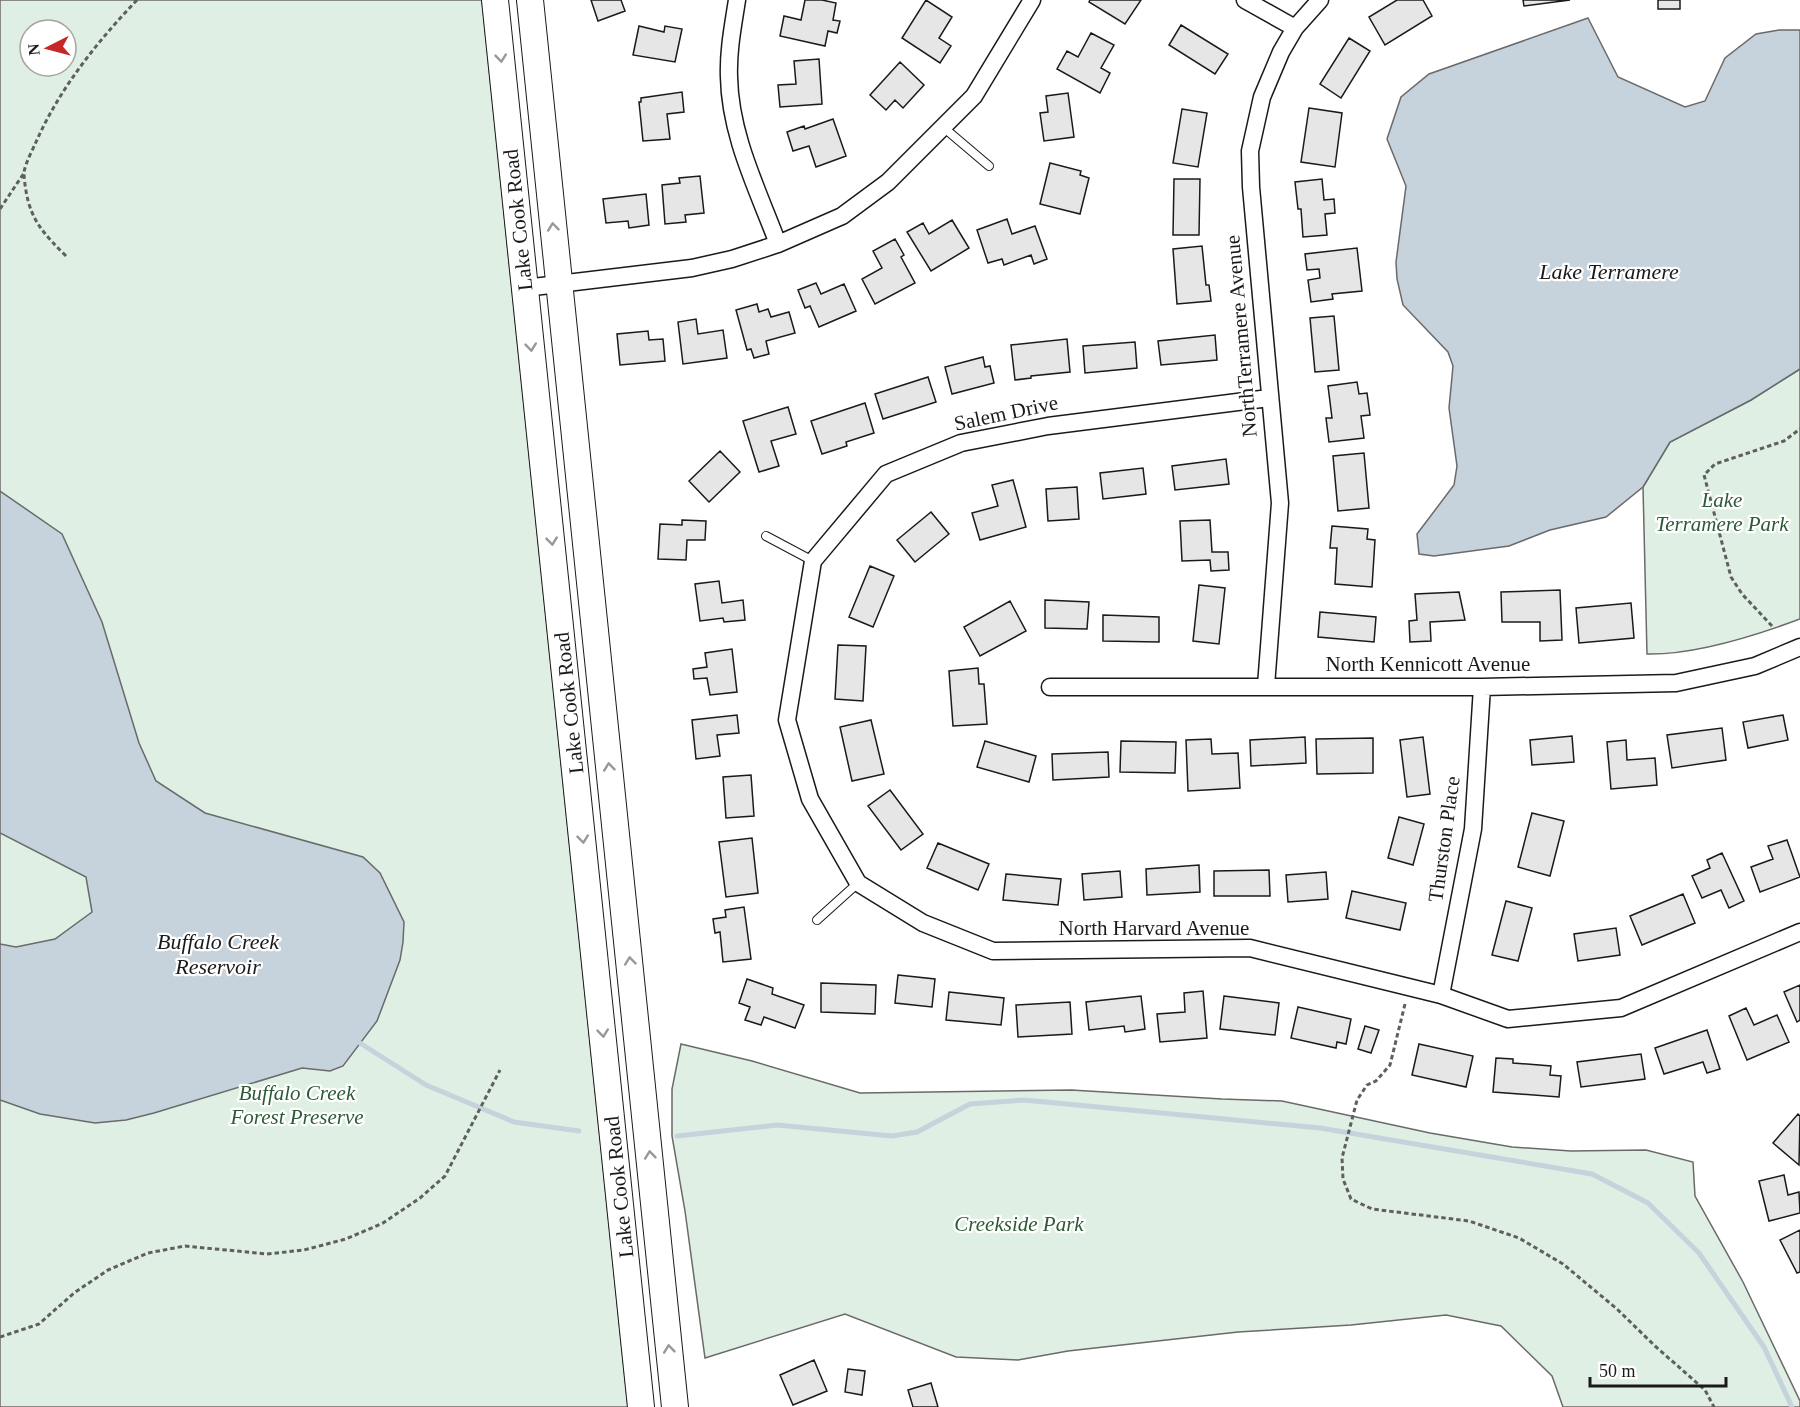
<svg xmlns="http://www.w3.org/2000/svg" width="1800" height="1407" font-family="Georgia,serif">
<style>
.green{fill:#e0efe3;stroke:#6a6a6a;stroke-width:1.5;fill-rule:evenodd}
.water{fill:#c6d2dc;stroke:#6a6a6a;stroke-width:1.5}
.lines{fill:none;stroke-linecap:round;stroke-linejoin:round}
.stream{stroke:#c6d2dc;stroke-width:5}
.building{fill:#e6e6e6;stroke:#1a1a1a;stroke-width:1.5}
.lane-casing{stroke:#1a1a1a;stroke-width:10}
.street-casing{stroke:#1a1a1a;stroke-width:19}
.primary-casing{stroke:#1a1a1a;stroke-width:28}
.path{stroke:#5f5f5f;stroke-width:3;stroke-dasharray:4.5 3;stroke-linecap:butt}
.lane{stroke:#fff;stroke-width:8}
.street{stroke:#fff;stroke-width:16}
.primary{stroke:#fff;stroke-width:26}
.oneway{stroke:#989898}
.labels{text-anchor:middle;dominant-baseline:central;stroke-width:4.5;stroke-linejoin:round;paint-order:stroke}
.street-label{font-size:21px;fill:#1a1a1a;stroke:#fff}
.park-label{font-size:21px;font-style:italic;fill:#2b5a34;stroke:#fff}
.water-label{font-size:22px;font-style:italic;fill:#1a1a1a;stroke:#fff}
</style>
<rect width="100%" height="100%" fill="#fff"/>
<path class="green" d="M0,0H482L628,1407H0ZM30,30H66V66H30Z
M1800,369V619C1757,635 1693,655 1647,654L1643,487L1670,442L1751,400Z
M681,1044L752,1061L860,1093L1071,1090L1222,1099L1282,1101L1430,1133L1512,1147L1571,1151L1646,1150L1693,1162L1695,1196L1743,1282L1800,1401V1407H1563L1552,1376L1501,1326L1446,1315L1351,1325L1238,1332L1068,1351L1018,1360L956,1357L845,1314L705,1358L685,1211L672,1136V1089Z"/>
<path class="water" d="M1588,18L1618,77L1685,107L1705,101L1725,58L1756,34L1779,30H1800V369L1751,400L1670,442L1643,487L1606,517L1550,530L1509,546L1434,556L1419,554L1417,534L1454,485L1457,466L1449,408L1453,366L1448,352L1403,305L1397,279L1396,262L1406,186L1387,139L1401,97L1429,74Z
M0,491L62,534L102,622L139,743L156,781L205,813L363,857L380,873L404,922L403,942L400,960L377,1021L343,1066L330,1071L302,1068L154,1113L126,1120L95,1123L40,1114L0,1100V944L16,947L55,939L92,912L86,877L0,833Z"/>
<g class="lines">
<path class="stream" d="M360,1043L426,1085L514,1122L579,1131
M677,1136L777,1125L892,1136L917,1132L970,1104L1024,1100L1320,1128L1592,1174L1648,1203L1699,1253L1764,1347L1792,1407"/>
</g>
<path class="building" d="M591,0H621L625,11L598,21Z
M805,0H822L836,3L833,20L840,21L837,33L828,31L825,46L780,36L784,16L801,20Z
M926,0L952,17L939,38L951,46L940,63L902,38Z
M1090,0H1141L1125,24L1089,2Z
M1397,0H1423L1432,16L1385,45L1369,17Z
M1523,0H1570L1524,6Z
M1658,0H1680V9H1658Z
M1181,25L1228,54L1215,74L1169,45Z
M639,26L664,32L665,26L682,29L675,62L633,55Z
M1091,33L1114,45L1101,68L1110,73L1100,93L1057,69L1067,51L1078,57Z
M1349,38L1370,51L1341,98L1320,84Z
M819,59L822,104L780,107L778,85L796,84L794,61Z
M900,62L924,85L903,108L895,100L886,110L870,95Z
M682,92L684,112L667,114L670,139L643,141L639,102H641V98Z
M1068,93L1074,137L1044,141L1040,113L1048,112L1046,96Z
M1309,108L1342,113L1335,167L1301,162Z
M1182,109L1207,113L1198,167L1173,163Z
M833,119L846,156L816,167L809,146L793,151L787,132L804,126L805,129Z
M1050,163L1081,171L1080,175L1089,178L1080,214L1040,204Z
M700,176L704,213L685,215L686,222L665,224L662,185L680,183L679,178Z
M1174,179H1200L1199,235H1173Z
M1322,179L1324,200L1334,199L1335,213L1325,214L1327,235L1303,237L1301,209H1298L1295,182Z
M646,194L649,225L629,228L628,221L606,223L603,199Z
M1007,219L1012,234L1035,226L1047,259L1034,264L1031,255L1004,265L1002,259L988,263L977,230Z
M952,220L969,248L931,271L907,232L923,223L929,234Z
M895,239L904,255L901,257L915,283L875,304L862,279L882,268L873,251Z
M1202,246L1206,285H1209L1211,301L1177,304L1173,249Z
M1357,248L1362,291L1332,294L1333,299L1311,302L1308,280L1320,278L1319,269L1307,270L1305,254Z
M816,283L821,294L844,284L856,311L819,327L810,306L805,308L798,290Z
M757,304L759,312L768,309L771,317L789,312L795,333L766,341L769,354L754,358L751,349L747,350L736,310Z
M1334,316L1339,370L1315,372L1310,318Z
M696,319L698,334L723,330L727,358L683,364L678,322Z
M648,331L649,340L663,339L665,361L620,365L617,334Z
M1215,335L1217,360L1161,365L1158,341Z
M1067,339L1070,372L1031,376V378L1015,380L1011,345Z
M1135,342L1137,368L1085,373L1083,346Z
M983,357L985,367L990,366L994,383L952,394L945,367Z
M928,377L936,402L883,419L875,394Z
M1357,382L1359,394L1367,393L1370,415L1361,416L1364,438L1329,442L1326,418H1332L1328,386Z
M865,403L874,433L846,442L847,446L822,454L811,421Z
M788,407L796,434L771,441L779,466L759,472L743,421Z
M720,451L740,472L709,502L689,481Z
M1364,453L1369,508L1338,511L1333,456Z
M1226,459L1229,484L1175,490L1172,466Z
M1143,468L1146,494L1103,499L1100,473Z
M1013,480L1026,527L980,540L972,513L998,506L992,485Z
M1077,487L1079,519L1048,521L1046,489Z
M931,512L949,534L915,562L897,540Z
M682,520L706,521L705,540H687L686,560L658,559L660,524L682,525Z
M1210,520L1212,552H1228L1229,570L1211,571L1210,560L1182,561L1180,521Z
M1332,526L1368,529L1367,539L1375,540L1372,587L1335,584L1337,548H1330Z
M870,566L894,576L873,627L849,617Z
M719,581L722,603L743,600L745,620L724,622L723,618L700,621L695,584Z
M1199,585L1225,588L1219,644L1193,641Z
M1560,590L1562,640L1540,641V622H1502L1501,592Z
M1459,592L1465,620L1430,622L1431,641L1410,642L1409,621L1417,620L1415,594Z
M1045,600L1089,602L1087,629L1045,628Z
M1010,601L1026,631L980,656L964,627Z
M1631,603L1634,638L1579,643L1576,608Z
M1320,612L1376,617L1374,642L1318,637Z
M1103,615L1159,617V642L1103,641Z
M838,645L866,646L863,701L835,699Z
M732,649L737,692L710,695L707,678L694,679L693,669L707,667L705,653Z
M978,668L979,684H984L987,724L953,726L949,671Z
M737,715L739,733L717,735L720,756L696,759L692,720Z
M1783,715L1788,740L1748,748L1743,722Z
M871,720L884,774L852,781L840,727Z
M1722,728L1726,760L1672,768L1667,735Z
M1572,736L1574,762L1532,765L1530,740Z
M1305,737L1306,763L1251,766L1250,740Z
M1423,737L1430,794L1407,797L1400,740Z
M1373,738V773L1317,774L1316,739Z
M1211,739L1212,754L1238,753L1240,788L1188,791L1186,740Z
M1626,740L1627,760L1655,758L1657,785L1611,789L1607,742Z
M985,741L1036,756L1029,782L977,767Z
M1121,741L1176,742L1175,773L1120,772Z
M1108,752L1109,777L1053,780L1052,754Z
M751,775L754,816L726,818L723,777Z
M890,790L923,834L901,850L868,806Z
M1532,813L1564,821L1550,876L1518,867Z
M1399,817L1424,824L1413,865L1388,858Z
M752,838L758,893L726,897L719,842Z
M1787,840L1800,877L1760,892L1751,867L1773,859L1768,846Z
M938,843L989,864L978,890L927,868Z
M1722,853L1744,901L1729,908L1721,890L1702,898L1692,876L1710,868L1707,860Z
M1199,865L1200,892L1147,895L1146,869Z
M1269,870L1270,896H1214V871Z
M1120,871L1122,897L1084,900L1082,874Z
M1326,872L1328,899L1288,902L1286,875Z
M1006,874L1061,879L1058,905L1003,900Z
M1352,891L1406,903L1400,930L1346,918Z
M1683,894L1695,923L1642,945L1630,916Z
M1506,901L1532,908L1518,961L1492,955Z
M744,907L751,959L723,962L720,932L715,933L713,919L726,917L725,910Z
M1616,928L1620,955L1578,961L1574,934Z
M898,975L935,979L932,1007L895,1003Z
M747,979L773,988L772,994L804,1005L795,1028L764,1017L761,1025L745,1020L750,1007L739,1003Z
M821,983L876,985L875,1014L821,1012Z
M1800,985V1020L1797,1022L1784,992Z
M1203,991L1207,1038L1160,1042L1157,1014L1185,1012L1184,993Z
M949,992L1004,998L1001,1025L946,1020Z
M1141,996L1145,1029L1125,1032L1124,1026L1089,1030L1086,1002Z
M1224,996L1279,1003L1275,1035L1220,1029Z
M1070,1002L1072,1034L1018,1037L1016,1005Z
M1298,1007L1351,1019L1346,1044L1337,1042L1336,1048L1291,1038Z
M1746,1008L1754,1025L1777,1015L1789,1042L1747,1060L1729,1016Z
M1365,1026L1379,1030L1371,1053L1358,1049Z
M1707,1030L1720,1069L1707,1073L1703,1062L1664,1074L1655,1048Z
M1419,1044L1473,1056L1466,1087L1412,1075Z
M1641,1054L1645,1079L1581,1087L1577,1062Z
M1496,1058L1513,1059V1063L1551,1066L1550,1075L1561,1076L1559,1097L1493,1092Z
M1798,1114L1800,1116L1799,1165L1773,1143Z
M1784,1175L1788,1195L1799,1192L1800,1213L1769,1221L1759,1181Z
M1800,1230V1272L1797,1273L1780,1240Z
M814,1360L827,1391L793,1405L780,1375Z
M848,1369L865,1371L862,1395L845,1392Z
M931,1383L938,1407H913L908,1390Z"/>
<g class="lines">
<defs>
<path id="lane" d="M943,127L989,166
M766,536L813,561
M817,920L858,883"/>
<path id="street" d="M737,0C733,26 728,51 729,77C730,136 758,190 778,244
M1245,0L1295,28
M525,288L692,268L732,259L778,244L842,216L888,182L974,96L1032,0
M1269,398L1048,426L961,443L886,474L813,561L787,720L810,799L858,883L923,923L993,951L1250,948L1441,995L1508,1019L1621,1008L1800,932
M1266,686L1280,503L1251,187L1250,151L1262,97L1281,52L1295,28L1320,0
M1050,687H1482L1676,683L1755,666L1800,647
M1441,995L1473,829L1482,687"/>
<path id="primary" d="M495,0L641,1407
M530,0L675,1407"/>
</defs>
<use href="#lane" class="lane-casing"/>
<use href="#street" class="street-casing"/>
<use href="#primary" class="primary-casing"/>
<path class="path" d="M0,209L24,173
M66,256C45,235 31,221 26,191C25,185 24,178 24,172C26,162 32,151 36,142C60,88 97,42 137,0
M1772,626L1742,594L1731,577L1704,475L1715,464L1784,441L1800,429
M1405,1004L1390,1065L1376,1081L1367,1085L1357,1100L1342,1158L1343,1179L1351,1199L1372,1209L1469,1221L1519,1238L1563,1264L1617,1309L1655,1346L1705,1390L1714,1407
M0,1337L39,1324L74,1293L108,1270L148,1253L185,1246L267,1254L304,1250L346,1239L383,1223L420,1198L445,1176L500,1070"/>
<use href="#lane" class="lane"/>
<use href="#street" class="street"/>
<use href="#primary" class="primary"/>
</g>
<defs><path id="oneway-chevron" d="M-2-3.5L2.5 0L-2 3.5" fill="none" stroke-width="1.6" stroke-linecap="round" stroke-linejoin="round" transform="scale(1.5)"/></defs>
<g class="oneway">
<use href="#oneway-chevron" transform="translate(501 58) rotate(84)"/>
<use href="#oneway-chevron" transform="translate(553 227) rotate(-96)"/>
<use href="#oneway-chevron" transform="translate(531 347) rotate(84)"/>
<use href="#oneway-chevron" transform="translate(552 541) rotate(84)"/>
<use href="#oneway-chevron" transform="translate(609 767) rotate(-96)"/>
<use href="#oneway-chevron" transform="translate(583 839) rotate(84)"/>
<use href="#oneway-chevron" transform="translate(630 961) rotate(-96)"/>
<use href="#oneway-chevron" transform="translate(603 1033) rotate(84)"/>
<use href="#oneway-chevron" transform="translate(650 1155) rotate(-96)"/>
<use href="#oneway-chevron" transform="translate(669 1349) rotate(-96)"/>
</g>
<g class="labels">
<g class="street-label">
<text transform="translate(518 220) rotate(-96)">Lake Cook Road</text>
<text transform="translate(1241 336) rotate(-95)">NorthTerramere Avenue</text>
<text transform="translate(1006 413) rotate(-12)">Salem Drive</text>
<text x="1428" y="664">North Kennicott Avenue</text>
<text transform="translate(569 703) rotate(-96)">Lake Cook Road</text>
<text transform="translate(1444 839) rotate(-82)">Thurston Place</text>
<text x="1154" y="928">North Harvard Avenue</text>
<text transform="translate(619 1187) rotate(-96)">Lake Cook Road</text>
</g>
<g class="park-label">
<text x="1722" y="500">Lake<tspan x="1722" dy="24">Terramere Park</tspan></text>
<text x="297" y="1093">Buffalo Creek<tspan x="297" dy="24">Forest Preserve</tspan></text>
<text x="1019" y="1224">Creekside Park</text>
</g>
<g class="water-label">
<text x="1609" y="271">Lake Terramere</text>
<text x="218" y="941">Buffalo Creek<tspan x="218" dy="25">Reservoir</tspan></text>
</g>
</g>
<g transform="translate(48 48) rotate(264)"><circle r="28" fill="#ffffff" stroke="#a3a3a3" stroke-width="1.5"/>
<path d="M0-4.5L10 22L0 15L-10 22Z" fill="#c62828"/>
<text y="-9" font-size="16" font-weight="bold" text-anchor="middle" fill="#1a1a1a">N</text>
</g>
<path d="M1590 1377v9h136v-9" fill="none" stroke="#1a1a1a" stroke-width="3"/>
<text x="1599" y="1377" font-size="18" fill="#1a1a1a" stroke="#ffffff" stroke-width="4.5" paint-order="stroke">50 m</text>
</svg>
